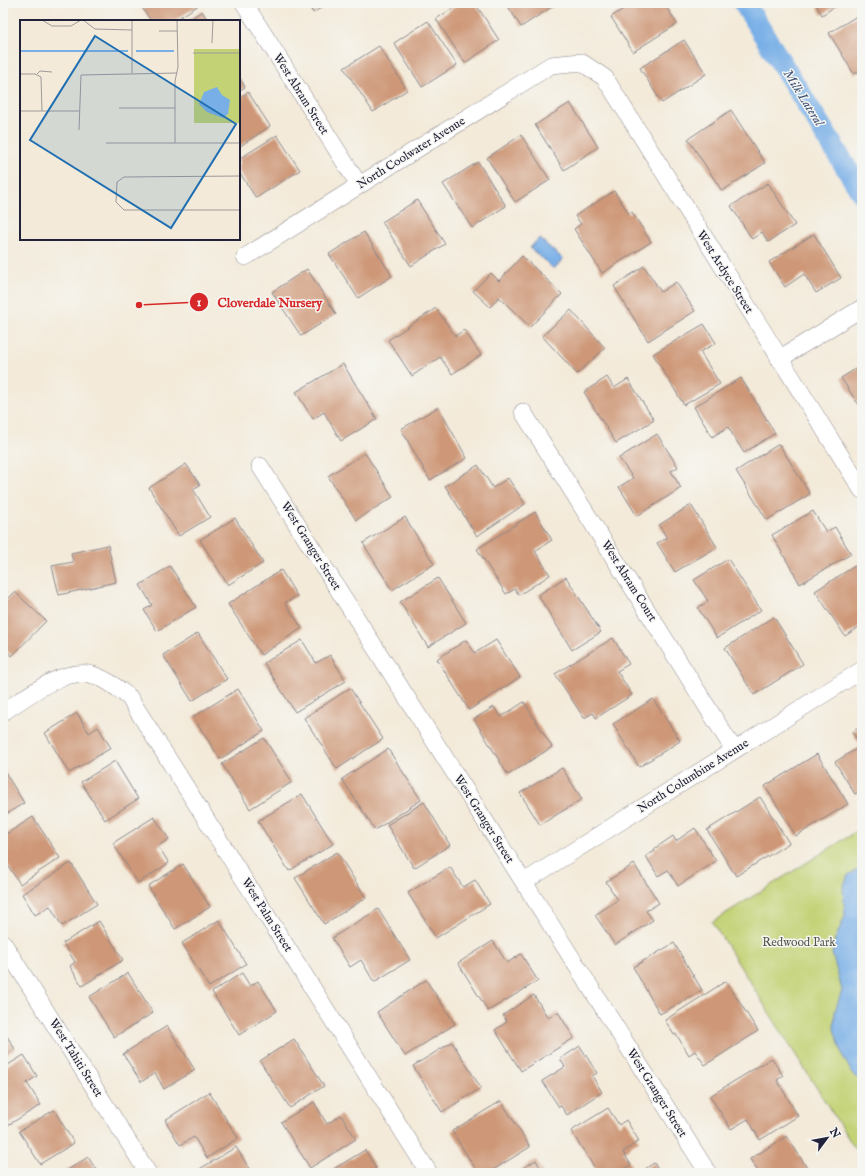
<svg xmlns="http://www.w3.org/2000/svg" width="865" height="1176" font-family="'IM FELL English',serif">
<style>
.green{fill:#c2d275;stroke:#727a58}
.water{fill:#78afe7;stroke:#4d6891}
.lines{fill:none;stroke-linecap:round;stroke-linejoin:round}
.canal{stroke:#78afe7;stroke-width:22}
.building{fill:#ce9878}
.minor-casing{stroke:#8a868a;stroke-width:18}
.minor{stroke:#fff;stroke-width:17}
.labels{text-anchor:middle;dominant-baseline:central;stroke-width:3;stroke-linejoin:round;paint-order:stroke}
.street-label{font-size:12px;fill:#22223b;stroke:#f6f6f2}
.park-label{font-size:12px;fill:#52574c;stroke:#f6f6f2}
.water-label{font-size:13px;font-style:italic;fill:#405377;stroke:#f6f6f2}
.inset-river{fill:none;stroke:#78afe7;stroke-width:2}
.inset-road{fill:none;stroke:#9f9a9a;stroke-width:1}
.view{fill:#1f6fb2;fill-opacity:0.15;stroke:#1f6fb2;stroke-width:2}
.inset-edge{fill:none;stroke:#22223b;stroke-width:2}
.leader{fill:none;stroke:#d62828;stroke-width:1.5}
.callout-dot{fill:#d62828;stroke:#f6f6f2;stroke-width:1.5}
.mark-label{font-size:12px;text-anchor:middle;font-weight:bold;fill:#fff}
.callout-label{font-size:13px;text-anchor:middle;font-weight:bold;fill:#d62828;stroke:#f6f6f2;stroke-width:3;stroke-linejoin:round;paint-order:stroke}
</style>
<rect width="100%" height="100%" fill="#f6f6f2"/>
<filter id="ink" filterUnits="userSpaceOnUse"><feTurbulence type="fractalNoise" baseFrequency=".025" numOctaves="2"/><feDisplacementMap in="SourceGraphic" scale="8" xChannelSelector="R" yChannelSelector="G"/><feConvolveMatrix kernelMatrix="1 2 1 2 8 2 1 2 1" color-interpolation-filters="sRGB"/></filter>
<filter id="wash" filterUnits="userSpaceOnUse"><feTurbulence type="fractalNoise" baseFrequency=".012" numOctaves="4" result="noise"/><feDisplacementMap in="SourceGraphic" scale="16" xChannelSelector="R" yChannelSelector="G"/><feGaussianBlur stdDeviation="0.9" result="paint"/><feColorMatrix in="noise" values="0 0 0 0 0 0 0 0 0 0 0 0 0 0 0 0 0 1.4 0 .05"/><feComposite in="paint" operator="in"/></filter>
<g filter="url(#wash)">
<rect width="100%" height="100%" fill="#f3ead9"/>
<path class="green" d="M862,828V1160L712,922Z"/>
<path class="water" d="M539,238L563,259L554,269L530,248Z
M859,869H862V1081L853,1075L843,1056L834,1029L835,1011L842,990L832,954L834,942L845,916L843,888L848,875Z"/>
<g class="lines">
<path class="canal" d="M744,3L862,193"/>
</g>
<g id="blocks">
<path class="building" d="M139,3H202L174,21H151Z
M307,3H329L313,13Z
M461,3H475L499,40L465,63L436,19Z
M506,3H555L556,4L521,27Z
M633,3H664L677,24L633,52L611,17Z
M815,3H840L822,15Z
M202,11L208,21H187Z
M862,13V70L854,74L829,33Z
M428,21L457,65L422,87L394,43Z
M684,40L706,74L662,103L640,68Z
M379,46L407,90L373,112L344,68Z
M239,77L245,87L239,91Z
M248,92L270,126L239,147V98Z
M570,103L598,147L564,170L535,125Z
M731,110L765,163L722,191L688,139Z
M277,135L300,170L256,198L239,172V159Z
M521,135L550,180L515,202L487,158Z
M478,162L506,206L472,228L443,184Z
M768,183L795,225L768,242L762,232L752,239L731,206Z
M614,191L629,214L632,212L651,242L602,273L574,229L581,224L575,216Z
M417,200L445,244L411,266L382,222Z
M364,232L392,276L358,298L329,254Z
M814,234L841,278L816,293L804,274L785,287L769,262Z
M522,256L562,294L530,327L499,297L490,307L473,291L491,273L499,281Z
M644,266L661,292L676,282L695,311L648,341L614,286Z
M307,269L336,314L301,336L272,292Z
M436,308L455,336L464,330L481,355L452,374L440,357L412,376L388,340Z
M571,310L605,348L577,374L542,336Z
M704,324L716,343L700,352L720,384L684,405L653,354Z
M343,364L377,419L341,441L324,412L313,419L296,392Z
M862,365V410L841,378Z
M607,377L614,388L628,379L654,420L616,443L584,392Z
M741,378L775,433L744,453L728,427L712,437L694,407Z
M438,407L467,458L430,480L401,429Z
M657,434L678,467L671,471L681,488L637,516L619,487L633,478L619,458Z
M779,444L810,494L767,520L736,471Z
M365,453L393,497L356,520L328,476Z
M186,464L200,485L193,489L210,517L179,536L149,488Z
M478,465L493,488L508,478L525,504L477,536L445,486Z
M691,505L717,547L675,572L657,543L667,538L659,525Z
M813,511L826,532L835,527L851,554L800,584L772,535Z
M535,512L552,540L535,551L550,575L519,595L515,589L506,594L477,549Z
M405,517L434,564L392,590L363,543Z
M235,518L263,563L228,585L200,540Z
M108,545L116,582L59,595L52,566L73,562L71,553Z
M728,559L761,610L717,638L698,608L708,601L694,580Z
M858,564L862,570V625L845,636L815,591Z
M170,566L196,607L157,631L144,610L152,605L140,585Z
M281,570L297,596L285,603L302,628L261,655L228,604Z
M566,577L601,632L572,650L538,595Z
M438,578L466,623L428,647L400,602Z
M15,592L46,621L12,656L3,647V604Z
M774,617L803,664L754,695L725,648Z
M198,633L227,679L192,701L163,655Z
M613,638L629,664L617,671L632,695L596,718L593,713L584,718L555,674Z
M302,640L316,663L330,655L346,681L295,712L264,663Z
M466,640L475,653L496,640L520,677L469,710L437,659Z
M350,688L383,739L337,769L304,718Z
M238,689L264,731L220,759L193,717Z
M653,699L680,741L639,767L613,724Z
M524,702L552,747L508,775L474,719L494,707L501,717Z
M77,713L89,733L98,727L111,748L69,773L45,733Z
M862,726V790L855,794L835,762L861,746L852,732Z
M264,738L292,782L250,809L222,764Z
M388,749L421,800L375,830L342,779Z
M817,754L848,804L796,836L765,786Z
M115,761L138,799L105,820L81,782Z
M562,768L582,799L540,825L520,793Z
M3,769L24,803L3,816Z
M302,794L333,844L289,871L258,821Z
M760,797L789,843L736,876L707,830Z
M424,802L450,845L414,868L387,825Z
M33,817L60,858L20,884L3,858V836Z
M154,817L169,839L158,846L169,863L138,883L113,843Z
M695,828L716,861L678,886L668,870L658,876L646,856L655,851L654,849L673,836L676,841Z
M337,852L366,898L324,924L295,878Z
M71,863L97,904L62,926L50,906L35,915L22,894Z
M183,864L210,907L175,929L148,886Z
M634,864L659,903L646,911L653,920L615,945L595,915L618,900L606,882Z
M450,867L463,887L475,880L490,904L436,938L408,893Z
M378,909L410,960L374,982L361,960L350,967L332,938Z
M219,920L246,964L209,987L182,943Z
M99,921L123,960L82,986L70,966L75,962L63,943Z
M493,941L507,963L521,954L538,981L488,1011L458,963Z
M674,943L702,990L660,1014L633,967Z
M128,973L153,1013L114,1037L89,997Z
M242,973L250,986L258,981L277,1011L239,1035L212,992Z
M426,980L455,1024L405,1056L377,1012Z
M726,981L758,1031L705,1065L695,1051L689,1055L676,1034L674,1035L665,1020Z
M534,995L548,1018L558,1012L574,1038L521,1071L495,1030L507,1022L503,1015Z
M167,1026L195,1070L164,1089L155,1073L141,1082L123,1054Z
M3,1030L15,1049L3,1057Z
M294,1039L324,1086L290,1108L260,1061Z
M452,1042L481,1088L442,1112L413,1066Z
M580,1046L597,1073L592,1076L602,1092L567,1115L561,1106L559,1107L542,1081L565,1067L560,1059Z
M24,1055L37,1076L27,1083L41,1105L8,1125L3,1117V1068Z
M772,1058L783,1076L777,1080L798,1116L760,1140L748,1119L731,1129L710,1096Z
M209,1092L238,1138L207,1158L194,1137L180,1145L165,1120Z
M501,1101L530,1147L488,1173H478L452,1131Z
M314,1102L327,1124L341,1115L356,1139L310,1168L281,1122Z
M608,1108L619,1125L626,1120L639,1141L623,1152L631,1165L618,1173H598L571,1131Z
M54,1110L74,1143L40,1164L19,1131Z
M787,1136L810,1173H759L750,1159Z
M236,1147L252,1173H200L198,1170Z
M365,1150L376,1168L367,1173H327Z
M88,1157L98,1173H63Z
M536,1160L543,1173H515Z
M654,1163L660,1173H639Z"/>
</g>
</g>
<g filter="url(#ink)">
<use href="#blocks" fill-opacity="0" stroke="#8a868a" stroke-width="1"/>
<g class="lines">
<defs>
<path id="minor" d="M244,3L359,185
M245,257L551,65L581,62L605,78L862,490
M779,359L862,308
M523,412L734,750
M260,466L708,1173
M3,712C27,697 59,670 89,674C104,677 117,688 129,697L429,1173
M524,882L862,670
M3,943L148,1173"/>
</defs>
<use href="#minor" class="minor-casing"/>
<use href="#minor" class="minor"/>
</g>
</g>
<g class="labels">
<g class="street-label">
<text transform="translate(301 94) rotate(58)">West Abram Street</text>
<text transform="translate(411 153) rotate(-32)">North Coolwater Avenue</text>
<text transform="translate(725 272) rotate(58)">West Ardyce Street</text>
<text transform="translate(311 546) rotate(58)">West Granger Street</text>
<text transform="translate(629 581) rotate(58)">West Abram Court</text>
<text transform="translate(693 776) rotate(-32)">North Columbine Avenue</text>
<text transform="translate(484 819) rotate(58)">West Granger Street</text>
<text transform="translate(267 915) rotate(58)">West Palm Street</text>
<text transform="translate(76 1058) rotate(58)">West Tahiti Street</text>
<text transform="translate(657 1093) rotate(58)">West Granger Street</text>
</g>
<g class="park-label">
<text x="799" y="942">Redwood Park</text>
</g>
<g class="water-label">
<text transform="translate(803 98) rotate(58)">Milk Lateral</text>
</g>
</g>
<g transform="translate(20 20)">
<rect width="220" height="220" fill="#f3ead9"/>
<path d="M174,29H220V103H174Z" fill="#c2d275"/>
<path d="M197,67L202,75L210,80L208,94L203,98L187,92L179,84L184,72Z" fill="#78afe7"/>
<path class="inset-river" d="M0,31H108M116,31H154"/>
<path class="inset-road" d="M22,0L32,6H51L61,0M63,0L75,9L112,10M139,11H157M192,23L193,0M173,33H220M112,53V0M0,54H15L21,57L22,91M17,54L20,51L32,52M99,88H155M0,91H59M59,110L61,55L157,53M86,123H220M155,123V61L158,47L157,0M220,156L104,157L97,162L96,182L104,190H220"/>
<path class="view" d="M75,16L216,104L151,208L10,120Z"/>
<rect width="220" height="220" class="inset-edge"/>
</g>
<path class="leader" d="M139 305L199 302"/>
<g class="callout-dot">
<circle cx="139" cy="305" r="4"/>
<circle cx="199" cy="302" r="10"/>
</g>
<g class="mark-label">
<text x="199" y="306">1</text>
</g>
<g class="callout-label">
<text x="270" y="307">Cloverdale Nursery</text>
</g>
<rect width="865" height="1176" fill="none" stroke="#f6f6f2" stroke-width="16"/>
<g transform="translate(827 1138) rotate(58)" stroke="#f6f6f2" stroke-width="3" paint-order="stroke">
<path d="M0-3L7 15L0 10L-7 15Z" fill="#22223b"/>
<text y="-6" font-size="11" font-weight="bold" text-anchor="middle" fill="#22223b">N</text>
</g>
</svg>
